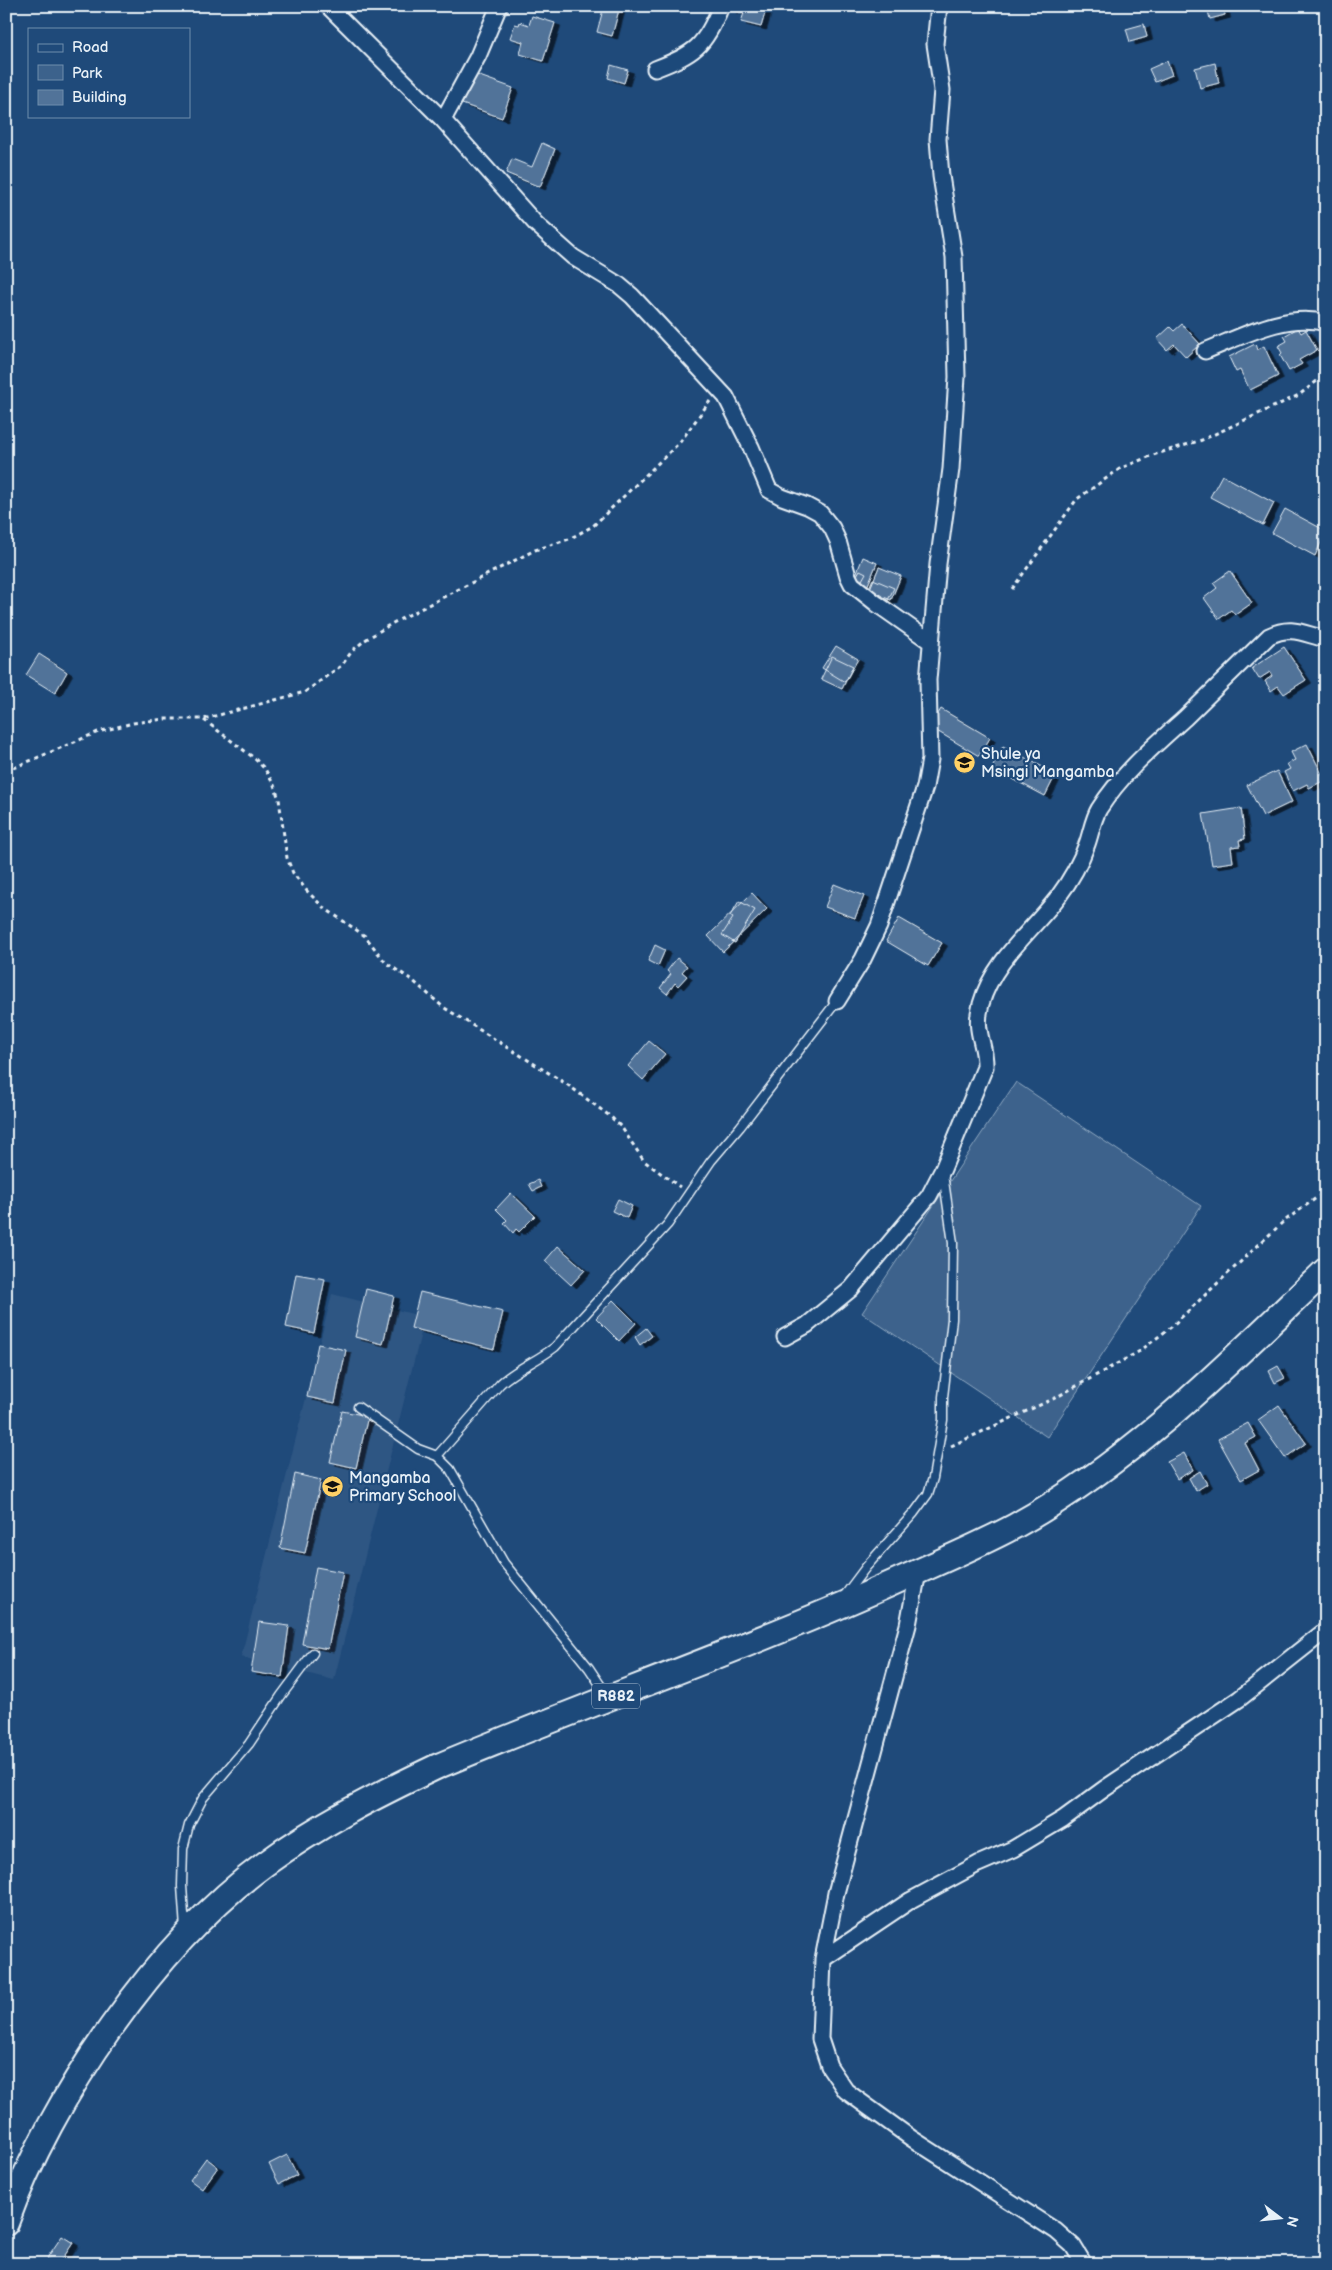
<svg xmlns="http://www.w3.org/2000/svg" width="1332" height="2270" font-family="'Balsamiq Sans',sans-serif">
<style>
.built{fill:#2e5683}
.green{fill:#3c628c;stroke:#92aac2}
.building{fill:#517399;stroke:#e8f1f8;filter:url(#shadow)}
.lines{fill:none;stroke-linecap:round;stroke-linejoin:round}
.service-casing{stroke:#e8f1f8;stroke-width:11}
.minor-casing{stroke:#e8f1f8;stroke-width:19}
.primary-casing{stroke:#e8f1f8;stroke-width:28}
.path{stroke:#e8f1f8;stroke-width:3;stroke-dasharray:4 4;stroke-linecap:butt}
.service{stroke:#1f4a7a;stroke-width:8}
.minor{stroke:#1f4a7a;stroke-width:15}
.primary{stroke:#1f4a7a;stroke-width:24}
.labels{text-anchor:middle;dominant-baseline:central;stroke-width:4.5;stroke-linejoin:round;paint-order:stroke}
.shield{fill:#1f4a7a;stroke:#acbfd2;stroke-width:1}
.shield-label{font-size:15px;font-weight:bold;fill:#e8f1f8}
.poi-label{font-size:16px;fill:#e8f1f8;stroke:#1f4a7a;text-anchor:start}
</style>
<defs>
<filter id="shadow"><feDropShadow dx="5.5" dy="3" stdDeviation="0" flood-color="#0009"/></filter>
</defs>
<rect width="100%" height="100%" fill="#1f4a7a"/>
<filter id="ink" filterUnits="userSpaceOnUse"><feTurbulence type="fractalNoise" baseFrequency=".02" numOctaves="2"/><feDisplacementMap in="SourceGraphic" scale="10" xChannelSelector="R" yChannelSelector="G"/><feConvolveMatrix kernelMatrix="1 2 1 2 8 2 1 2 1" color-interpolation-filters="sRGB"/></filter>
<g filter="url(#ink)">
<path class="built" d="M332,1294L425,1317L334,1680L241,1657Z"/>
<path class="green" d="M1016,1082L1201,1206L1047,1437L862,1313Z"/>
<path class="building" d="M604,6H620L612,36L597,32Z
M732,6H767L761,27L741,22L744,13L732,10Z
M1223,6L1225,15L1210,19L1207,7Z
M532,16L555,23L543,61L520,54L523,42L510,38L515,24L519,25L520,22L529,25Z
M1144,24L1147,37L1130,42L1126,29Z
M1167,61L1172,75L1155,82L1149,69Z
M1215,63L1219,83L1200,88L1195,68Z
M611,65L628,70L624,83L608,78Z
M474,74L513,88L502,118L462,104Z
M542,143L555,149L540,187L506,173L512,159L532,167Z
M1182,324L1200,344L1186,357L1174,344L1167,350L1157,339L1170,327L1174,331Z
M1298,328L1301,333L1306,330L1317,350L1299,360L1302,364L1289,371L1280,355L1282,353L1278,346L1287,341L1284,336Z
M1255,344L1257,350L1264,346L1278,376L1250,390L1240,370L1236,372L1229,357Z
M1222,475L1274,503L1263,525L1210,497Z
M1285,509L1326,531L1315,556L1272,533Z
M863,557L877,563L867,587L853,582Z
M879,567L901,576L891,600L869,591Z
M860,570L866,573L857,589L851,585Z
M1230,571L1252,603L1235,615L1231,610L1219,619L1204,598L1217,588L1213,583Z
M873,579L894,588L884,608L864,599Z
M836,646L858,659L845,682L822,668Z
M1284,647L1306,680L1284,694L1278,686L1271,691L1265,681L1272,676L1270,672L1259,679L1252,668Z
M39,654L67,672L55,693L26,675Z
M832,656L853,666L842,689L821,679Z
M941,709L990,738L979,756L930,727Z
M1307,744L1325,780L1309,788L1307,784L1293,791L1284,772L1290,769L1287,764L1295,760L1291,752Z
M1003,746L1056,774L1045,796L992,768Z
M1277,771L1292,802L1263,816L1247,785Z
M1241,808L1245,839L1239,840L1240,846L1231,847L1233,862L1212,865L1203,814Z
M834,884L864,896L855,918L825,907Z
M752,893L767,909L723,952L708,936Z
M739,901L755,910L735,943L722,935L733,918L730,916Z
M899,918L942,943L928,966L886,941Z
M655,945L665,950L658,966L648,961Z
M677,958L687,966L682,972L687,976L678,986L675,983L667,994L660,988L671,974L667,971Z
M649,1041L665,1054L643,1080L628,1066Z
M538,1180L541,1187L533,1191L529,1184Z
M511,1193L535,1216L519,1232L516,1229L513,1233L504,1223L507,1220L496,1209Z
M618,1199L632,1206L627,1218L612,1211Z
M558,1246L585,1270L571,1285L545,1261Z
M296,1274L325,1279L314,1333L286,1327Z
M366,1289L394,1296L383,1344L355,1337Z
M420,1292L503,1312L494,1349L411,1328Z
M613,1300L636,1323L619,1341L596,1318Z
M646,1328L652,1336L640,1345L635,1337Z
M318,1344L346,1350L335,1403L307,1397Z
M1278,1366L1285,1378L1275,1383L1269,1371Z
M1279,1405L1306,1443L1285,1458L1258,1420Z
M342,1411L368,1416L356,1468L330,1462Z
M1248,1423L1256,1437L1245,1443L1259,1470L1241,1480L1218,1439Z
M1184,1453L1193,1470L1177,1479L1167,1462Z
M1200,1471L1207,1484L1196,1491L1189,1478Z
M295,1474L321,1480L305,1553L280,1548Z
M316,1567L343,1572L328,1649L302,1644Z
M259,1622L289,1626L282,1677L251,1672Z
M287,2155L297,2175L279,2184L269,2164Z
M206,2158L218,2167L202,2189L190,2180Z
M62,2236L73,2243L59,2264H54L47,2258Z"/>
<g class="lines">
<defs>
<path id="service" d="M358,1407L418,1449L437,1456L450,1469L504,1563L589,1668L607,1695
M437,1456L500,1384C516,1369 537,1361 555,1347L668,1224L711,1161L740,1127L837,1001
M845,1595L866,1567L914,1513L928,1494L933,1478L943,1420V1397L952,1319L953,1243L943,1174
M185,1929L182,1886L183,1849L189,1825L203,1798L249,1744L281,1696L313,1653"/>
<path id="minor" d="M328,6L443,120L536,224L573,257L619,285L632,296L726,397L751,447L769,490L782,497L807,506L820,513L832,528L838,541L848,576L852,584L877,604L931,642
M655,69C694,54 705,47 721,6
M443,120L478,56L499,6
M1205,351C1241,337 1285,312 1326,323
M837,1001L863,959L879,926L925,787L930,759L928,680L938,564L951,469L957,377L954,257L941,176L938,139L942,90L935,44L939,6
M785,1337L807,1325L851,1289L929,1196L943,1169L985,1067C986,1043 973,1032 981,1004C993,961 1032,931 1058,897C1070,881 1080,864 1087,844C1091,833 1093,819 1099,809C1122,773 1154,746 1185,718C1213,691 1241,663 1269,636C1292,625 1303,634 1326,639
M918,1572L908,1625L836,1893L823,1959L820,2039L829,2066L846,2091L911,2138L1056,2231L1073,2246L1084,2264
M823,1959L911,1900L978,1864L1013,1849L1063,1819L1104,1789L1239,1699L1326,1630"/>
<path id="primary" d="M6,2223C50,2099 158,1942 265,1864C318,1825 377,1795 436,1767C586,1704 740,1651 888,1585C930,1566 974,1548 1015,1526C1134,1460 1229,1363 1326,1270"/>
</defs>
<use href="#service" class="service-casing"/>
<use href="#minor" class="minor-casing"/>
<use href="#primary" class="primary-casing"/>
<path class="path" d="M1012,589L1077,499L1121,468L1153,455L1202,440L1299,395L1326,374
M204,720L254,758L265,769L274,785L279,799L287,858L293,873L307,891L323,907L365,936L386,963L412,980L443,1007L568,1085L611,1117L622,1128L644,1161L680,1187
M6,771L98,732L133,723L165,719H204L305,692L342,665L352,651L365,640L391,624L535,550L569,539L593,526L680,442L710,401
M951,1446L1055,1398L1140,1351L1171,1327L1283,1222L1326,1191
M6,2152L14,2153"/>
<use href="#service" class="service"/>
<use href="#minor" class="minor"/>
<use href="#primary" class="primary"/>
</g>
</g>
<defs>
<symbol id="school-disc" viewBox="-11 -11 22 22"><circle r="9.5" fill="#ffd166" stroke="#1f4a7a"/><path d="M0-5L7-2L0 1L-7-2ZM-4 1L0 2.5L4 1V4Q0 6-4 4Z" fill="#111"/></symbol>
</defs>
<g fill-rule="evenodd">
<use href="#school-disc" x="952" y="750" width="25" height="25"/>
<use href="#school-disc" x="320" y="1474" width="25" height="25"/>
</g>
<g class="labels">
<rect class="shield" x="592" y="1683.5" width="48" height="25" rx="4"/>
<g class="shield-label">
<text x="616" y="1696">R882</text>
</g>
<g class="poi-label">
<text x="981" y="754">Shule ya<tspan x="981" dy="18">Msingi Mangamba</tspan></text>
<text x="349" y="1478">Mangamba<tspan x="349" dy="18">Primary School</tspan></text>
</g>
</g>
<rect width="1332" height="2270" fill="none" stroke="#1f4a7a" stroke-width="25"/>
<rect x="12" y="12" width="1307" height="2245" fill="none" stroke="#e8f1f8" stroke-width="2" filter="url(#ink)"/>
<rect x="28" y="28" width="162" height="90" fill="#1f4a7a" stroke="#6f8dac"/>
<rect x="38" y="44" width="25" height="8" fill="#1f4a7a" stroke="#6f8dac"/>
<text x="72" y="52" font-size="15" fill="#e8f1f8">Road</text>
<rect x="38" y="65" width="25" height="15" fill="#3c628c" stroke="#6f8dac"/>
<text x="72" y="78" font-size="15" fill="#e8f1f8">Park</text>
<rect x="38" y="90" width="25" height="15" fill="#517399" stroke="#6f8dac"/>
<text x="72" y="102" font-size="15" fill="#e8f1f8">Building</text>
<g transform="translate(1280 2218) rotate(106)" stroke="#1f4a7a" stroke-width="4" paint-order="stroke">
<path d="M0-4L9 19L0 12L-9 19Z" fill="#e8f1f8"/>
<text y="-8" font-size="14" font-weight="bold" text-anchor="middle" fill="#e8f1f8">N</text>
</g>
</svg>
